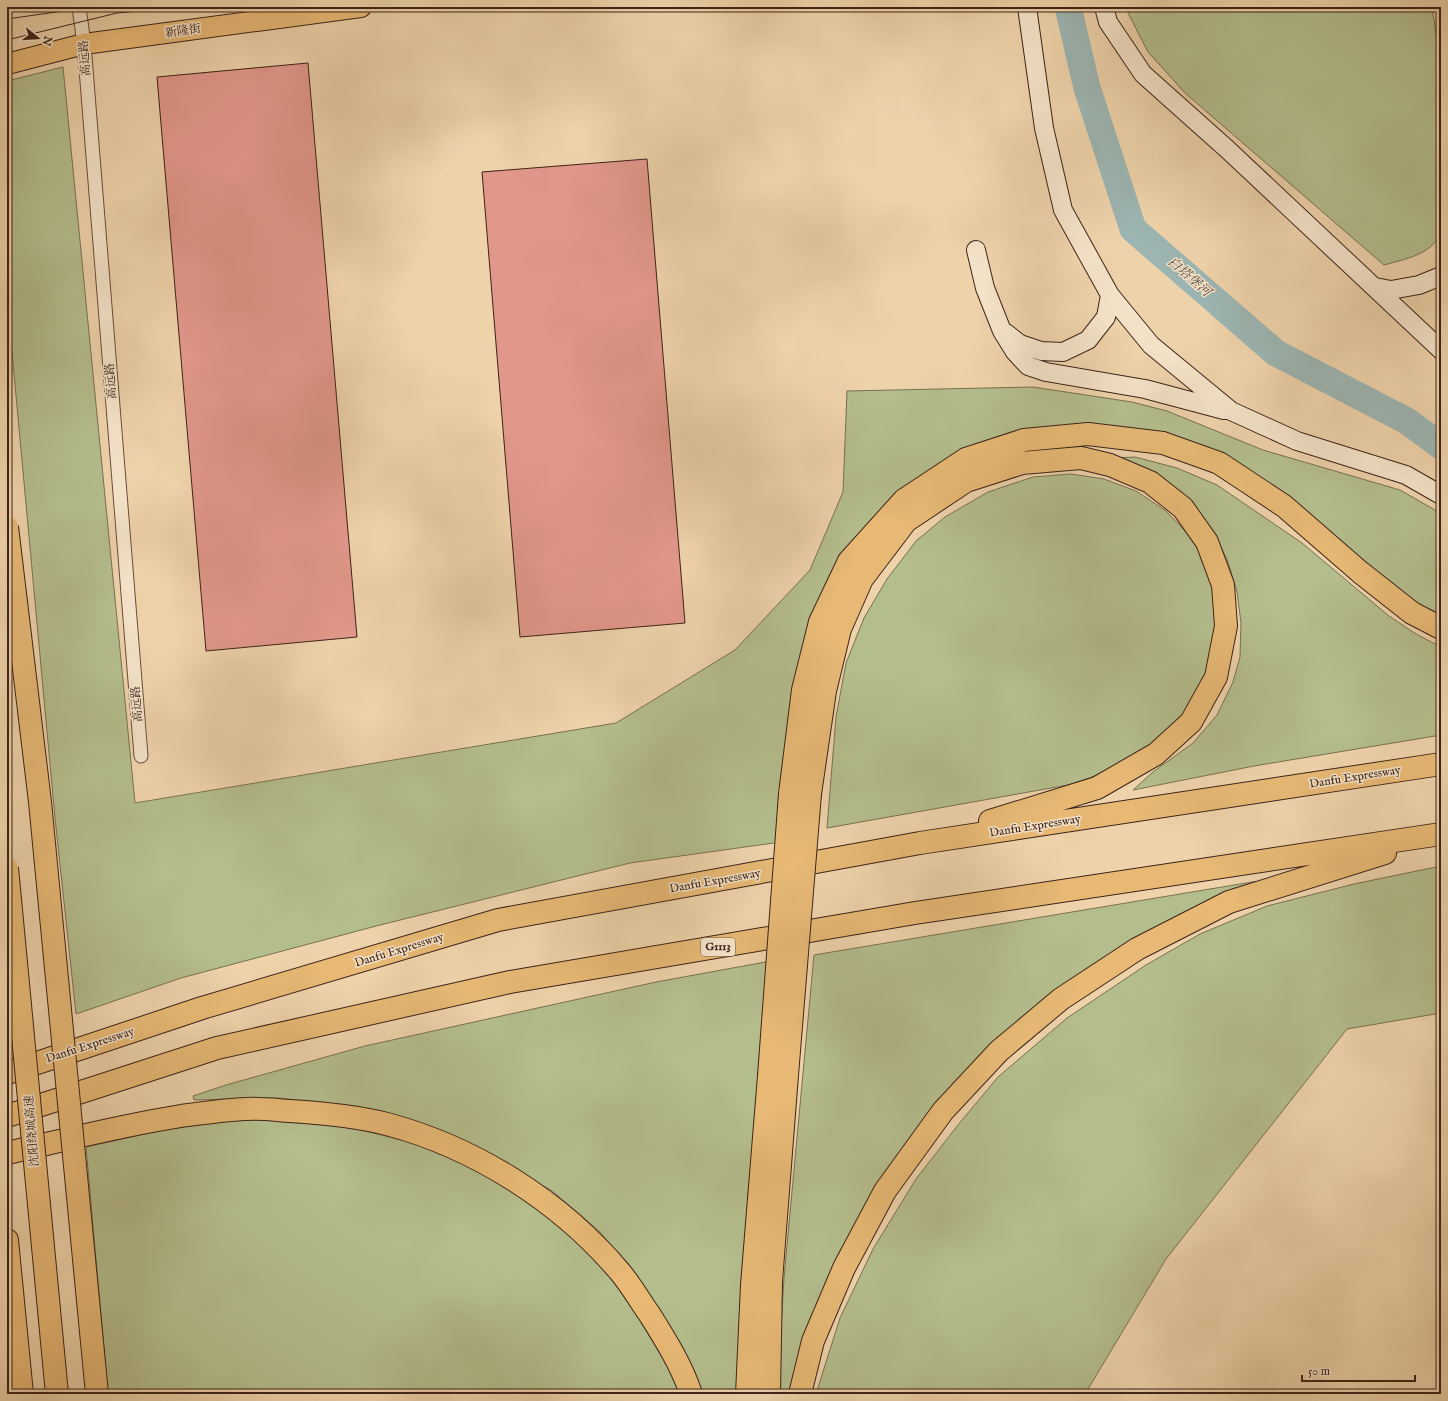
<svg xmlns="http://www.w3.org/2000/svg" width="1448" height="1401" font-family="'IM FELL English','Noto Serif SC',serif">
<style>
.green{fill:#b4bd8c;stroke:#787052}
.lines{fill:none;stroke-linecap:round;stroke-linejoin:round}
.river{stroke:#9cb5b2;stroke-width:27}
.building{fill:#e2978b;stroke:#3c2318}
.street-casing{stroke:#684f3c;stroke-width:15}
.secondary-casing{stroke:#3c2318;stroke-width:20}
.primary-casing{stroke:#3c2318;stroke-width:22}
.highway-casing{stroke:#3c2318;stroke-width:24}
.street{stroke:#f4e2c8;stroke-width:13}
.secondary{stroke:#f4e2c8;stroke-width:18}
.primary{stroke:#e7b975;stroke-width:20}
.highway{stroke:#e7b975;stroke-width:22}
.tram{stroke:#3c2318;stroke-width:1}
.highway-bridge-casing{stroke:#3c2318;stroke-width:24;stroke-linecap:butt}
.highway-bridge{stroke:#e7b975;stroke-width:22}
.labels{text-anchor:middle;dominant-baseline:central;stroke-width:3;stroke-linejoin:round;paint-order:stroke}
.shield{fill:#f4e2c8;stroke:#735c4d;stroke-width:1}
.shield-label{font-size:11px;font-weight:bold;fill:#3c2318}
.street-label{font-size:12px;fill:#3c2318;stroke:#f4e2c8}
.water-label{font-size:13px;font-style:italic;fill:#54483e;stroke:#f4e2c8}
</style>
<rect width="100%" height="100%" fill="#eed2aa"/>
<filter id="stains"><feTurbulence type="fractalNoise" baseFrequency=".005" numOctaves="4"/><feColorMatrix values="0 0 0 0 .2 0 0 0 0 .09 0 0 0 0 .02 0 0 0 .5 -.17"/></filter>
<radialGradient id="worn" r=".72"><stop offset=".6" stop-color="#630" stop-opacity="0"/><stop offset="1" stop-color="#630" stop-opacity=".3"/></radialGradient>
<path class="green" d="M1125,7H1432L1441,66V233C1431,255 1405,259 1384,265L1185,93L1148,52Z
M63,67L135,803L616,723L735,650L810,570L843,492L847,391L1033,387L1132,402L1167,411L1263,450L1400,490L1435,510L1441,516V620L1391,587L1217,456L1054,431L883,517L781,842L630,863L380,925L181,978L76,1014L55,818L7,298V81Z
M1135,457L1177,468L1217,485L1302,543L1389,616L1416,634L1441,647V735L1254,766L1133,790L1153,772L1193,743L1217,715L1233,682L1240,657L1241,623L1237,592L1227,559L1210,527L1193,505L1111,458Z
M1071,474L1104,479L1136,491L1166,511L1189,535L1206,561L1215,592L1219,622L1214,654L1192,707L1154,746L1107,772L1068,785L827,828L836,717L846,663L864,618L887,579L916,541L945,517L988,492L1033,477Z
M1441,866V1013L1347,1029L1166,1259L1085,1394H816L840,1318L873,1249L916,1179L958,1125L998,1077L1067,1018L1146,965L1200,934L1267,906L1354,884Z
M1274,880L1140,939L914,1141L790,1394H777L784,1278L814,955L1252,882Z
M771,961L748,1194L738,1394H700L694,1376L670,1326L634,1275L599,1231L551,1190L488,1157L325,1103L277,1098L194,1100L193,1096L226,1085L365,1046L656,982Z
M269,1119L329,1122L417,1144L468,1165L507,1187L543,1212L580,1243L610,1276L659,1348L681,1394H108L86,1147L158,1131L222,1121Z"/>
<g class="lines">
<path class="river" d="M1068,7L1087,88L1133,229L1276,353L1407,421L1441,446"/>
</g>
<path class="building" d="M308,63L357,637L206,651L157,77Z
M647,159L685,623L520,637L482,172Z"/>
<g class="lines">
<defs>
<path id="street" d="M79,7L84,44L141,756"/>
<path id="secondary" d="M1027,7L1044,128L1063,210L1110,295L1151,345L1231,411L1297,441L1406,475L1441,495
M1104,7L1108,22L1143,74L1227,149L1441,350
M976,250L985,288L1002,331L1015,352L1028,366L1046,372L1145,389L1224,410
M1375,287L1391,290L1419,285L1441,276
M1006,333L1020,344L1041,351L1063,352L1088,340L1106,317L1110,295"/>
<path id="primary" d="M7,64L84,44L361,7"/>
<path id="highway" d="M790,794L803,690L820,622L849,561L904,500L966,459L1024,440L1088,434L1163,443L1219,463L1284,506L1360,572L1412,613L1441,628
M810,794L825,691L840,629L862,579L906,521L966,481L1022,463L1081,458L1110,465L1150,482L1183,508L1207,542L1223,585L1226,626L1216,677L1191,722L1156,754L1097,788L990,821
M7,1073L202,1008L498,920L920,843L1441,764
M7,1116L217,1048L510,982L915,913L1441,834
M7,1153C65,1140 123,1125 181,1116C203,1113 224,1110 246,1109C261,1108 276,1110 290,1111C322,1113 356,1116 387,1124C476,1148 560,1201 620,1272C631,1285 640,1301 650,1315C665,1339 682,1366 691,1394
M7,1240L22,1394
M747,1394L752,1285L769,1076
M769,1394L771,1281L787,1075
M800,1394L813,1341L844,1268L885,1191L943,1111L999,1051L1061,999L1137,949L1229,902L1385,853"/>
</defs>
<use href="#street" class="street-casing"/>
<use href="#secondary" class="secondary-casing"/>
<use href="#primary" class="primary-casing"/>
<use href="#highway" class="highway-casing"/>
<use href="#street" class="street"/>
<use href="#secondary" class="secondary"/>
<use href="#primary" class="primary"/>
<use href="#highway" class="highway"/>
<path class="tram" d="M7,19L91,7
M7,40L117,13L178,7"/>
<defs>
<path id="highway-bridge" d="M7,527L40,802L97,1394
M7,868L57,1394
M787,1075L810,794
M769,1076L790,794"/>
</defs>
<use href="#highway-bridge" class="highway-bridge-casing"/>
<use href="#highway-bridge" class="highway-bridge"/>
</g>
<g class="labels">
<rect class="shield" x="701" y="938" width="34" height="18" rx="3"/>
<g class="shield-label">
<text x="718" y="947">G1113</text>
</g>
<g class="street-label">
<text transform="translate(183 31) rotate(-8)">新隆街</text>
<text transform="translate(85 58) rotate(-95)">高远路</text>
<text transform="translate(111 381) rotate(-95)">高远路</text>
<text transform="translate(137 704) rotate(-95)">高远路</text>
<text transform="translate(1355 777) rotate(-9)">Danfu Expressway</text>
<text transform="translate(1035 826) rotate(-9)">Danfu Expressway</text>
<text transform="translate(715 881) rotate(-10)">Danfu Expressway</text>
<text transform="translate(399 950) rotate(-17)">Danfu Expressway</text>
<text transform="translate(90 1045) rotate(-18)">Danfu Expressway</text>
<text transform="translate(32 1131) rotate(-95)">沈阳绕城高速</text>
</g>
<g class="water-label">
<text transform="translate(1189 277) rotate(41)">白塔堡河</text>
</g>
</g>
<rect width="1448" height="1401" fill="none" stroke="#eed2aa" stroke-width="24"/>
<rect x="8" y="8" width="1432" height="1385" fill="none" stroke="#3c2318" stroke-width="2"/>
<rect x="12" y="12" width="1424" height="1377" fill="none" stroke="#3c2318"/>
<g transform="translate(38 38) rotate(107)" stroke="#f4e2c8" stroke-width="3" paint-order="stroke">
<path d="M0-3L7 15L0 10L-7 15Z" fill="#3c2318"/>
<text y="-6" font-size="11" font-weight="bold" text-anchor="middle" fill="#3c2318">N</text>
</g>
<path d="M1302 1375v6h113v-6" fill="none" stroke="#3c2318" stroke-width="2"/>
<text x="1308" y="1375" font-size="12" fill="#3c2318" stroke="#f4e2c8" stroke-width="3" paint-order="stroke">50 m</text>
<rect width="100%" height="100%" filter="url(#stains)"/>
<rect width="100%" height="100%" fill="url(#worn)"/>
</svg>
